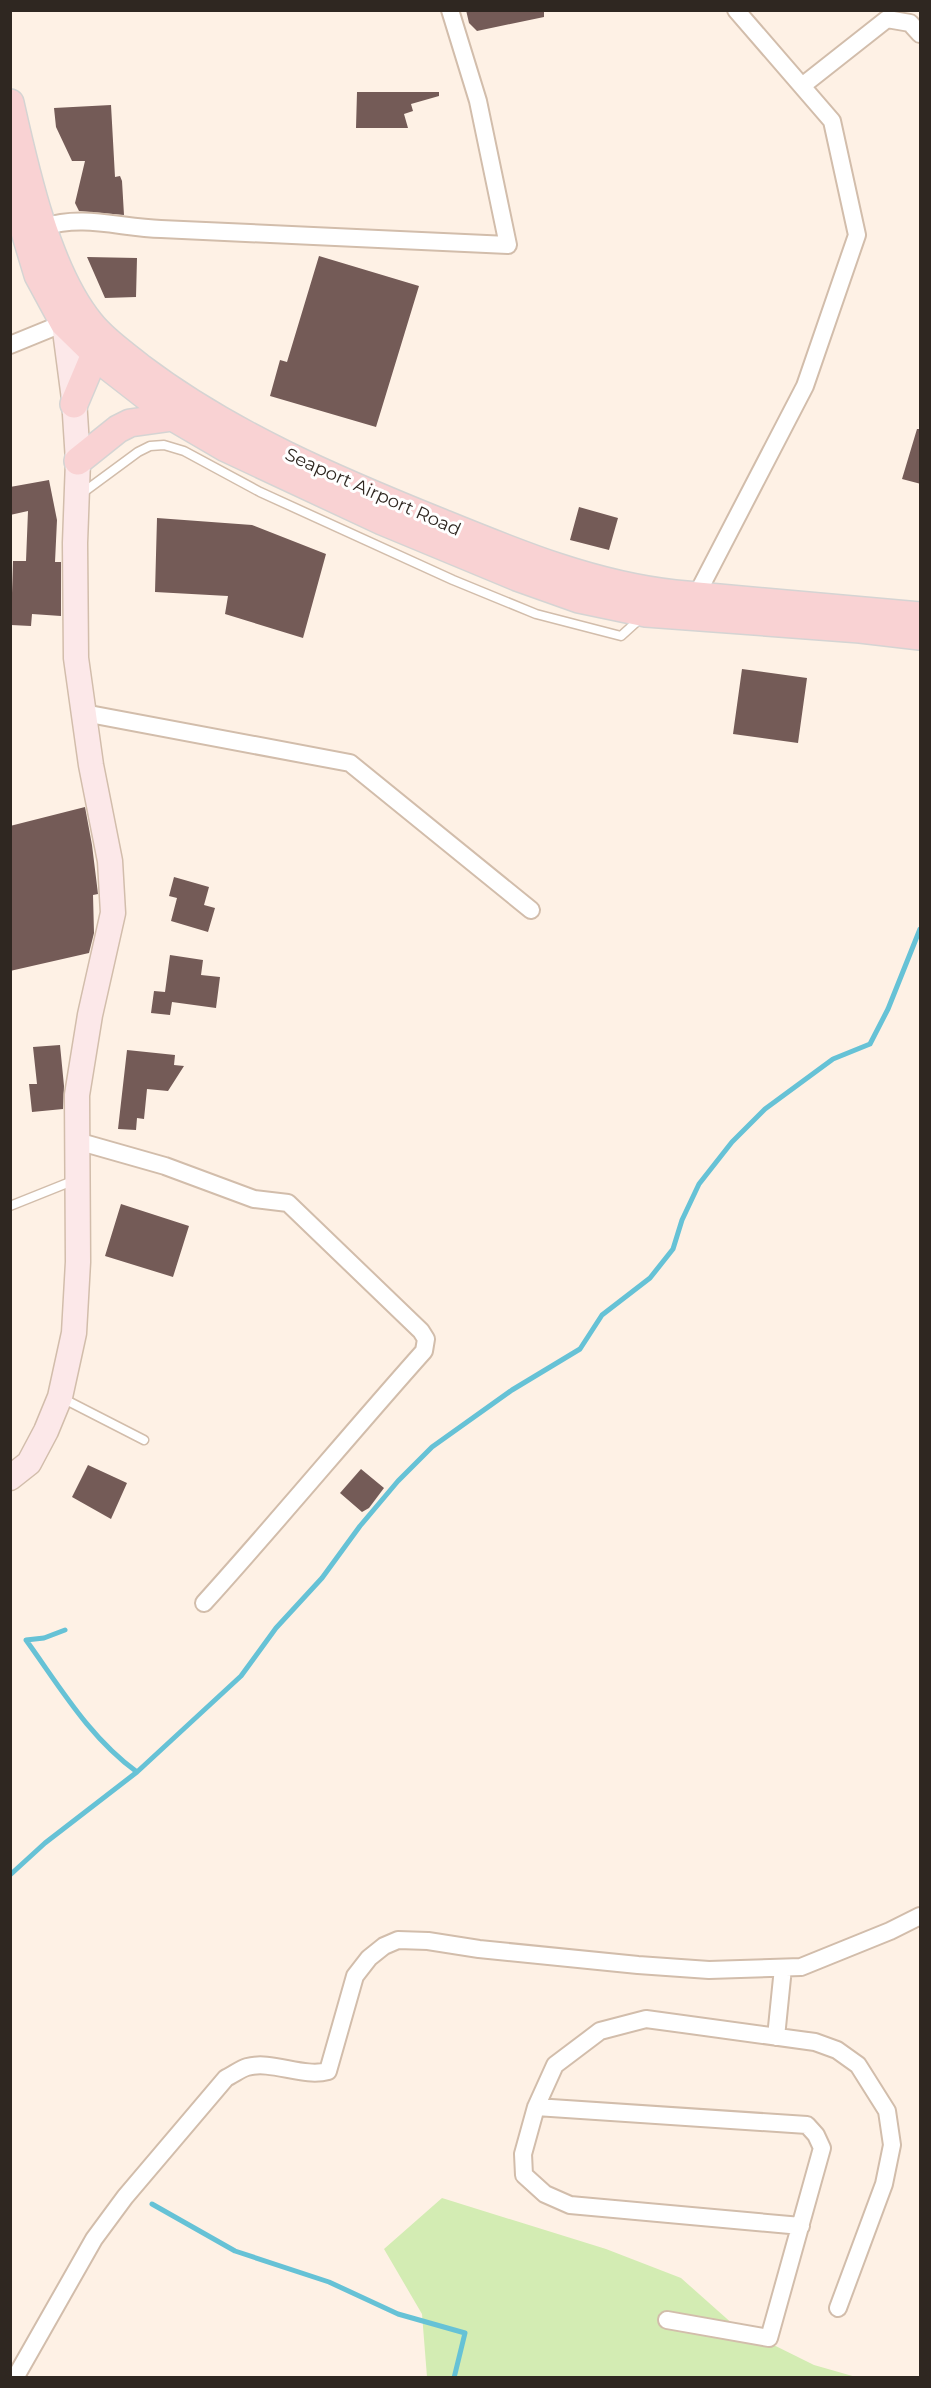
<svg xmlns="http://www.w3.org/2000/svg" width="931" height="2388" font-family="Montserrat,sans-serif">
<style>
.green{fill:#d3ecb3}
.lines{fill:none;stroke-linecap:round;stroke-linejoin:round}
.stream{stroke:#66c2d6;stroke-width:5}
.building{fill:#745b57}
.service-casing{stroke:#d2bdab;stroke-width:11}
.minor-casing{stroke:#d2bdab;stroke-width:20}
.secondary-casing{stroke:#d2bdab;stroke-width:27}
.primary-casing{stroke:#d5d4d3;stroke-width:30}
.service{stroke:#fff;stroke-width:8}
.minor{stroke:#fff;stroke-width:16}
.secondary{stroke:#fce8e9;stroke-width:24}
.primary{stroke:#f9d2d3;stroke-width:27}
.labels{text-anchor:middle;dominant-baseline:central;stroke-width:6;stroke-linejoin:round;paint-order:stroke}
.street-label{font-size:18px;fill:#2f2721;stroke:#fff}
</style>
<rect width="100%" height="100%" fill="#fef1e5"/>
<path class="green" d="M442,2198L606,2249L681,2278L735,2326L814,2365L856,2377H427L422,2314L384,2249Z"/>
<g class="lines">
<path class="stream" d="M65,1630L44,1638L26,1640C60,1687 89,1737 137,1772L241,1676L276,1628L322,1578L360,1526L398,1481L432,1447L512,1390L580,1349L602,1315L650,1278L673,1249L682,1220L699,1184L732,1142L765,1109L833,1059L870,1044L888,1009L920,929
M10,1875L45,1843L137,1772
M152,2204L235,2251L329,2282L398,2314L465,2333L454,2378"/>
</g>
<path class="building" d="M466,10H544V17L477,31L469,23Z
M357,92H439V96L411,104L413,111L404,114L408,128H356Z
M111,105L115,177L120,176L122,181L124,215L79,211L75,203L85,161H72L56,127L54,108Z
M319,256L419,286L376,427L270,396L280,360L287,362Z
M87,257L137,258L136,297L105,298Z
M917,429H921V484L902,479Z
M49,480L57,520L55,562H61V616L32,614L31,626L11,625L13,561H26L28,511L10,515V487Z
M579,507L618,518L609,550L570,540Z
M157,518L252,525L326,554L303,638L225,614L228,596L155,592Z
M742,669L807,678L798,743L733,734Z
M85,807L92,845L98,894L93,895L94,933L89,953L10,971V826Z
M174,877L209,887L204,905L215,908L208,932L171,921L177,898L169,896Z
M170,955L203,960L201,975L220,977L216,1008L172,1002L170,1015L151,1013L154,991L165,992Z
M60,1045L64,1086L63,1109L32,1112L29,1084H37L33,1047Z
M127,1050L175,1055L174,1065L184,1066L168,1091L147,1089L144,1119L137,1118L136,1130L118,1129Z
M121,1204L189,1226L173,1277L105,1256Z
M88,1465L127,1483L111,1519L72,1497Z
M361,1469L384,1488L369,1508L362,1512L340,1493Z"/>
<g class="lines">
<defs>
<path id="service" d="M81,494L138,452L150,446L164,445L184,451L260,492L453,580L536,614L621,636L642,617
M10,1206L75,1180
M62,1398L144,1440"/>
<path id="minor" d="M802,86L887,19L910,23L920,34
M44,227C83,214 121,228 161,229C277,235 393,240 508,245L478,101L450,10
M10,345L64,323
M696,596L805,386L857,235L832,121L736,10
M84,713L350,763L531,910
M77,1141L165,1166L254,1199L288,1203L421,1331L426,1339L424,1351C350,1434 279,1520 204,1603
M776,2037L783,1968
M536,2107L807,2125L816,2135L822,2148L769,2338L667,2320
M801,2226L570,2205L545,2194L524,2175L523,2154L536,2107L555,2065L600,2031L646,2019L815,2042L837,2050L858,2065L887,2111L892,2145L884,2184L838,2308
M15,2378L94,2239L125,2197L226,2078C233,2075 240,2069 247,2067C272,2060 303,2078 328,2071L355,1976L369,1958L384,1946L398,1940L428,1941L479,1949L638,1965L709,1970L801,1967L890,1931L920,1916"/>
<path id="secondary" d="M10,1478L29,1463L46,1431L60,1397L74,1333L78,1262L77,1095L90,1015L113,913L110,861L91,765L76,658L75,543L78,461L74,399L64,323"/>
<path id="primary" d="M10,103C25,170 47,270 90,323C104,341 124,354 141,368C231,436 338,481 442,523C518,554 593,585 675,594L920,616
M10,182L38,275L64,323L110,368L173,417L226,448L382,521L517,577L579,599L646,613L860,629L920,636
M74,404L101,340
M78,461L118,429L130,423L173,417"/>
</defs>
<use href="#service" class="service-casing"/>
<use href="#minor" class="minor-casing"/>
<use href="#secondary" class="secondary-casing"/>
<use href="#primary" class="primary-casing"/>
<use href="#service" class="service"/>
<use href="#minor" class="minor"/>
<use href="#secondary" class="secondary"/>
<use href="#primary" class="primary"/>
</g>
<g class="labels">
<g class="street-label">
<text transform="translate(373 492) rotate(24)">Seaport Airport Road</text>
</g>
</g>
<rect width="931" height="2388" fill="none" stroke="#2f2721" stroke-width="24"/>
</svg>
